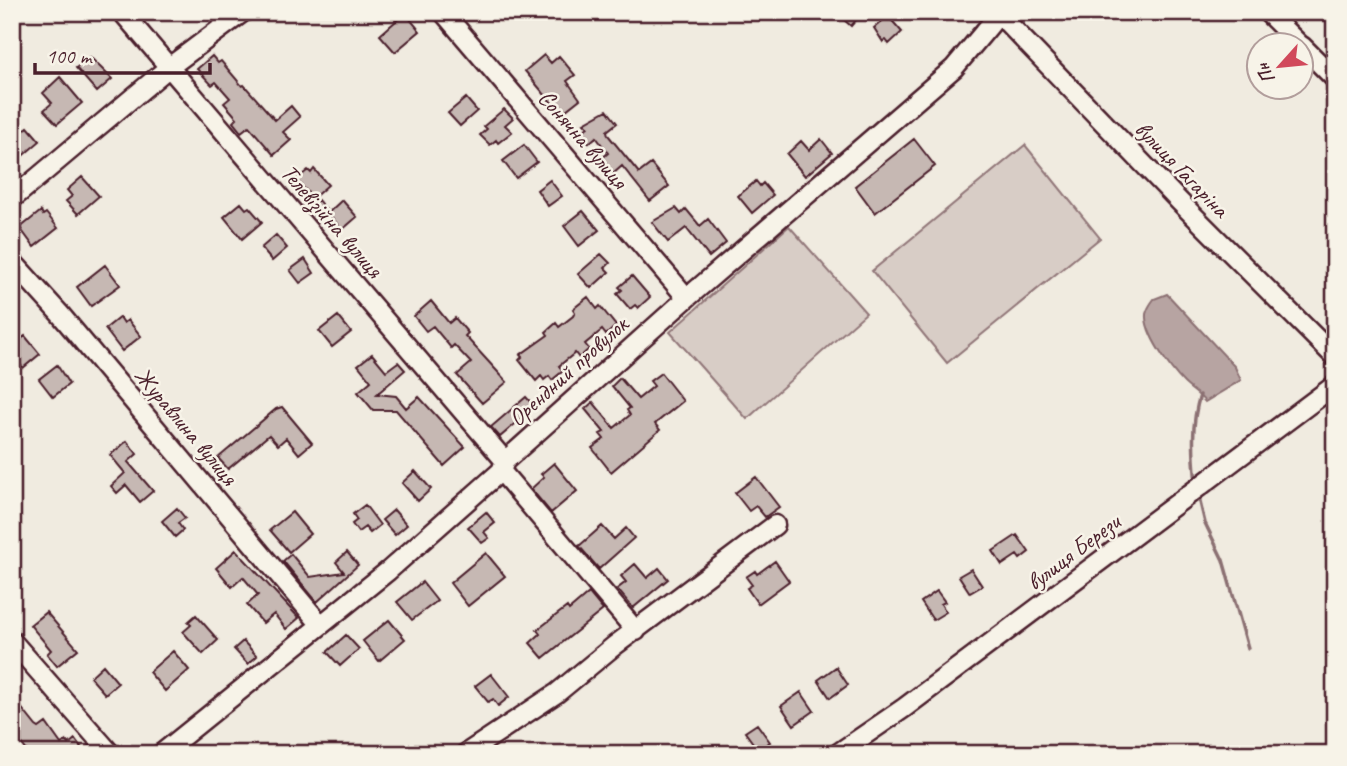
<svg xmlns="http://www.w3.org/2000/svg" width="1347" height="766" font-family="Caveat,sans-serif">
<style>
.green{fill:#d8cdc6;stroke:#917678;stroke-width:2}
.water{fill:#b7a4a2;stroke:#8b6f72;stroke-width:2}
.lines{fill:none;stroke-linecap:round;stroke-linejoin:round}
.stream{stroke:#8b6f72;stroke-width:3.5}
.building{fill:#c6b8b3;stroke:#4a1f2b;stroke-width:2}
.minor-casing{stroke:#4a1f2b;stroke-width:23}
.minor{stroke:#f7f3e8;stroke-width:18}
.labels{text-anchor:middle;dominant-baseline:central;stroke-width:5;stroke-linejoin:round;paint-order:stroke}
.street-label{font-size:24px;fill:#4a1f2b;stroke:#f7f3e8}
</style>
<rect width="100%" height="100%" fill="#f0ebe0"/>
<filter id="ink" filterUnits="userSpaceOnUse"><feTurbulence type="fractalNoise" baseFrequency=".0143" numOctaves="2"/><feDisplacementMap in="SourceGraphic" scale="14" xChannelSelector="R" yChannelSelector="G"/><feConvolveMatrix kernelMatrix="1 2 1 2 8 2 1 2 1" color-interpolation-filters="sRGB"/></filter>
<g filter="url(#ink)">
<path class="green" d="M1025,145L1100,238L947,363L872,271Z
M789,226L866,313L747,419L670,332Z"/>
<path class="water" d="M1167,294L1235,367L1241,380L1205,402C1199,394 1191,390 1184,383C1171,370 1144,333 1146,314C1147,310 1151,303 1154,299Z"/>
<g class="lines">
<path class="stream" d="M1196,483C1193,454 1191,423 1200,395
M1198,494L1205,523L1223,560L1248,648"/>
</g>
<path class="building" d="M835,12H863L851,26Z
M405,13L420,31L395,52L380,35Z
M888,16L902,32L889,44L886,40L883,42L874,28Z
M544,55L551,63L559,56L575,75L567,81L580,99L561,114L525,71Z
M212,56L218,63L221,61L242,86L244,85L275,120L291,106L300,117L283,132L291,140L274,155L249,126L241,132L233,122L237,118L224,103L230,98L216,82L212,85L197,69Z
M90,57L112,79L97,92L76,68Z
M60,77L82,103L57,124L44,110L52,103L43,93Z
M466,98L477,111L460,126L448,113Z
M504,109L513,118L505,125L512,132L498,143L496,140L490,145L480,135L487,129L484,126Z
M607,110L617,123L607,131L608,135L639,173L651,164L669,186L650,201L622,166L613,174L601,159L608,153L596,137L589,143L580,133L588,127L584,123Z
M28,127L40,141L20,158L12,149V128L18,135Z
M821,139L832,153L805,176L787,154L801,141L809,150Z
M914,139L935,166L875,213L855,186Z
M524,145L537,162L516,178L503,161Z
M314,169L328,185L313,198L296,180L308,170L311,173Z
M82,177L99,196L78,214L66,201L72,196L67,190Z
M550,180L562,196L548,206L537,190Z
M756,181L760,186L763,183L773,195L752,213L738,196Z
M318,200L326,210L316,218L308,207Z
M342,200L357,217L342,230L328,213Z
M241,203L246,209L249,207L262,222L242,239L224,217Z
M676,208L681,214L686,209L700,226L708,219L726,243L709,257L686,228L668,242L652,222Z
M41,211L43,215L46,213L58,228L34,247L20,228Z
M583,211L599,230L579,246L564,226Z
M276,235L287,248L272,261L261,248Z
M601,254L610,263L605,268L609,272L591,288L578,274Z
M305,259L314,273L300,283L290,270Z
M105,265L120,285L91,306L77,287Z
M632,276L650,297L638,308L635,305L630,309L617,294L622,290L619,287Z
M588,297L597,309L600,306L616,326L606,335L602,330L585,344L589,349L579,358L575,353L559,366L563,371L552,380L549,376L544,380L541,376L536,381L519,360L522,357L520,355L548,335L546,332L556,323L559,327L573,316L575,312L573,309Z
M431,301L449,323L455,318L468,333L465,336L507,382L482,403L457,375L471,363L454,345L451,348L433,326L426,331L414,316Z
M338,316L351,332L332,347L319,331Z
M120,317L124,323L128,320L141,336L122,351L105,329Z
M25,336L40,354L23,368L12,355V346Z
M372,354L386,371L398,362L405,370L377,394L396,396L406,408L419,397L465,447L444,466L396,410H373L358,392L371,381L358,365Z
M57,365L69,384L53,397L39,379Z
M661,373L683,401L655,424L660,430L611,472L592,448L604,439L600,434L604,432L585,409L593,402L614,428L630,415L627,410L630,408L612,386L620,378L638,399L654,386L650,381Z
M526,397L535,407L500,437L491,427Z
M282,407L312,443L299,454L286,438L278,445L269,435L228,469L218,458L276,409Z
M127,441L137,454L128,462L153,491L140,502L126,485L117,493L111,486L125,473L110,455Z
M554,463L577,491L551,513L531,489L544,477L541,474Z
M415,471L431,489L418,501L402,483Z
M756,477L779,507L765,517L756,506L749,511L735,493Z
M365,505L380,525L370,533L365,527L358,532L352,524L357,520L353,514Z
M177,508L185,518L178,523L183,530L175,537L162,521Z
M394,510L407,525L395,535L382,520Z
M292,512L310,534L289,552L270,530Z
M486,512L495,523L484,532L489,538L482,543L468,527Z
M602,526L614,539L626,528L634,538L599,569L579,546Z
M1017,535L1029,552L1020,559L1017,555L1002,565L993,551Z
M236,550L299,618L286,629L274,614L263,623L247,605L258,595L243,577L232,587L216,568Z
M347,552L358,565L317,602L283,561L291,554L310,577L344,572L336,562Z
M486,553L505,576L468,606L450,583Z
M775,561L789,581L758,604L747,588L752,585L746,577L755,571L757,574Z
M635,564L647,578L659,568L668,579L633,608L617,589L626,582L621,576Z
M971,569L982,586L970,593L959,576Z
M422,582L437,601L412,620L397,602Z
M937,591L945,602L941,604L946,612L933,620L921,602Z
M589,593L603,610L543,658L530,643L540,634L537,630L567,607L569,610Z
M46,612L78,649L57,666L47,654L51,650L30,625Z
M196,615L218,640L203,654L183,632L191,625L188,622Z
M389,620L405,639L379,661L363,641Z
M346,635L359,649L340,666L327,652Z
M243,641L257,656L248,664L234,649Z
M173,651L189,670L165,691L149,672Z
M103,665L118,683L105,694L90,677Z
M836,667L848,685L830,698L818,680Z
M491,674L509,697L498,706L493,699L488,702L475,686Z
M801,692L814,711L794,725L781,706Z
M12,696L36,726L39,728L46,723L61,744L66,741L69,744L75,739L86,754H29L12,730Z
M757,724L770,742L758,750L745,732Z"/>
<g class="lines">
<defs>
<path id="minor" d="M122,12L505,461
M443,12L687,298
M997,12L1180,202L1335,357
M1267,12L1301,46
M1302,46L1335,79
M12,199L168,68L243,12
M12,261L60,314L321,625
M501,471L636,631
M12,641L111,754
M161,754L388,571L501,471L505,461L687,298L954,68L990,25L994,12
M465,754L557,693L614,646L775,525
M837,754L904,708L1335,385"/>
</defs>
<use href="#minor" class="minor-casing"/>
<use href="#minor" class="minor"/>
</g>
</g>
<g class="labels">
<g class="street-label">
<text transform="translate(583 139) rotate(49)">Сонячна вулиця</text>
<text transform="translate(1182 169) rotate(46)">вулиця Гагаріна</text>
<text transform="translate(332 221) rotate(49)">Телевізійна вулиця</text>
<text transform="translate(568 371) rotate(-42)">Орендний провулок</text>
<text transform="translate(186 426) rotate(50)">Журавлина вулиця</text>
<text transform="translate(1073 552) rotate(-37)">вулиця Берези</text>
</g>
</g>
<rect width="1347" height="766" fill="none" stroke="#f7f3e8" stroke-width="42"/>
<rect x="21" y="21" width="1305" height="724" fill="none" stroke="#4a1f2b" stroke-width="2.5" filter="url(#ink)"/>
<g transform="translate(1280 66) rotate(243)"><circle r="33" fill="#f7f3e8" stroke="#b29e9c" stroke-width="2"/>
<path d="M0-5L12 26L0 18L-12 26Z" fill="#d1495b"/>
<text y="-10" font-size="19" font-weight="bold" text-anchor="middle" fill="#4a1f2b">Пн</text>
</g>
<path d="M35 63v10h175v-10" fill="none" stroke="#4a1f2b" stroke-width="3.5"/>
<text x="46" y="63" font-size="21" fill="#4a1f2b" stroke="#f7f3e8" stroke-width="5" paint-order="stroke">100 m</text>
</svg>
